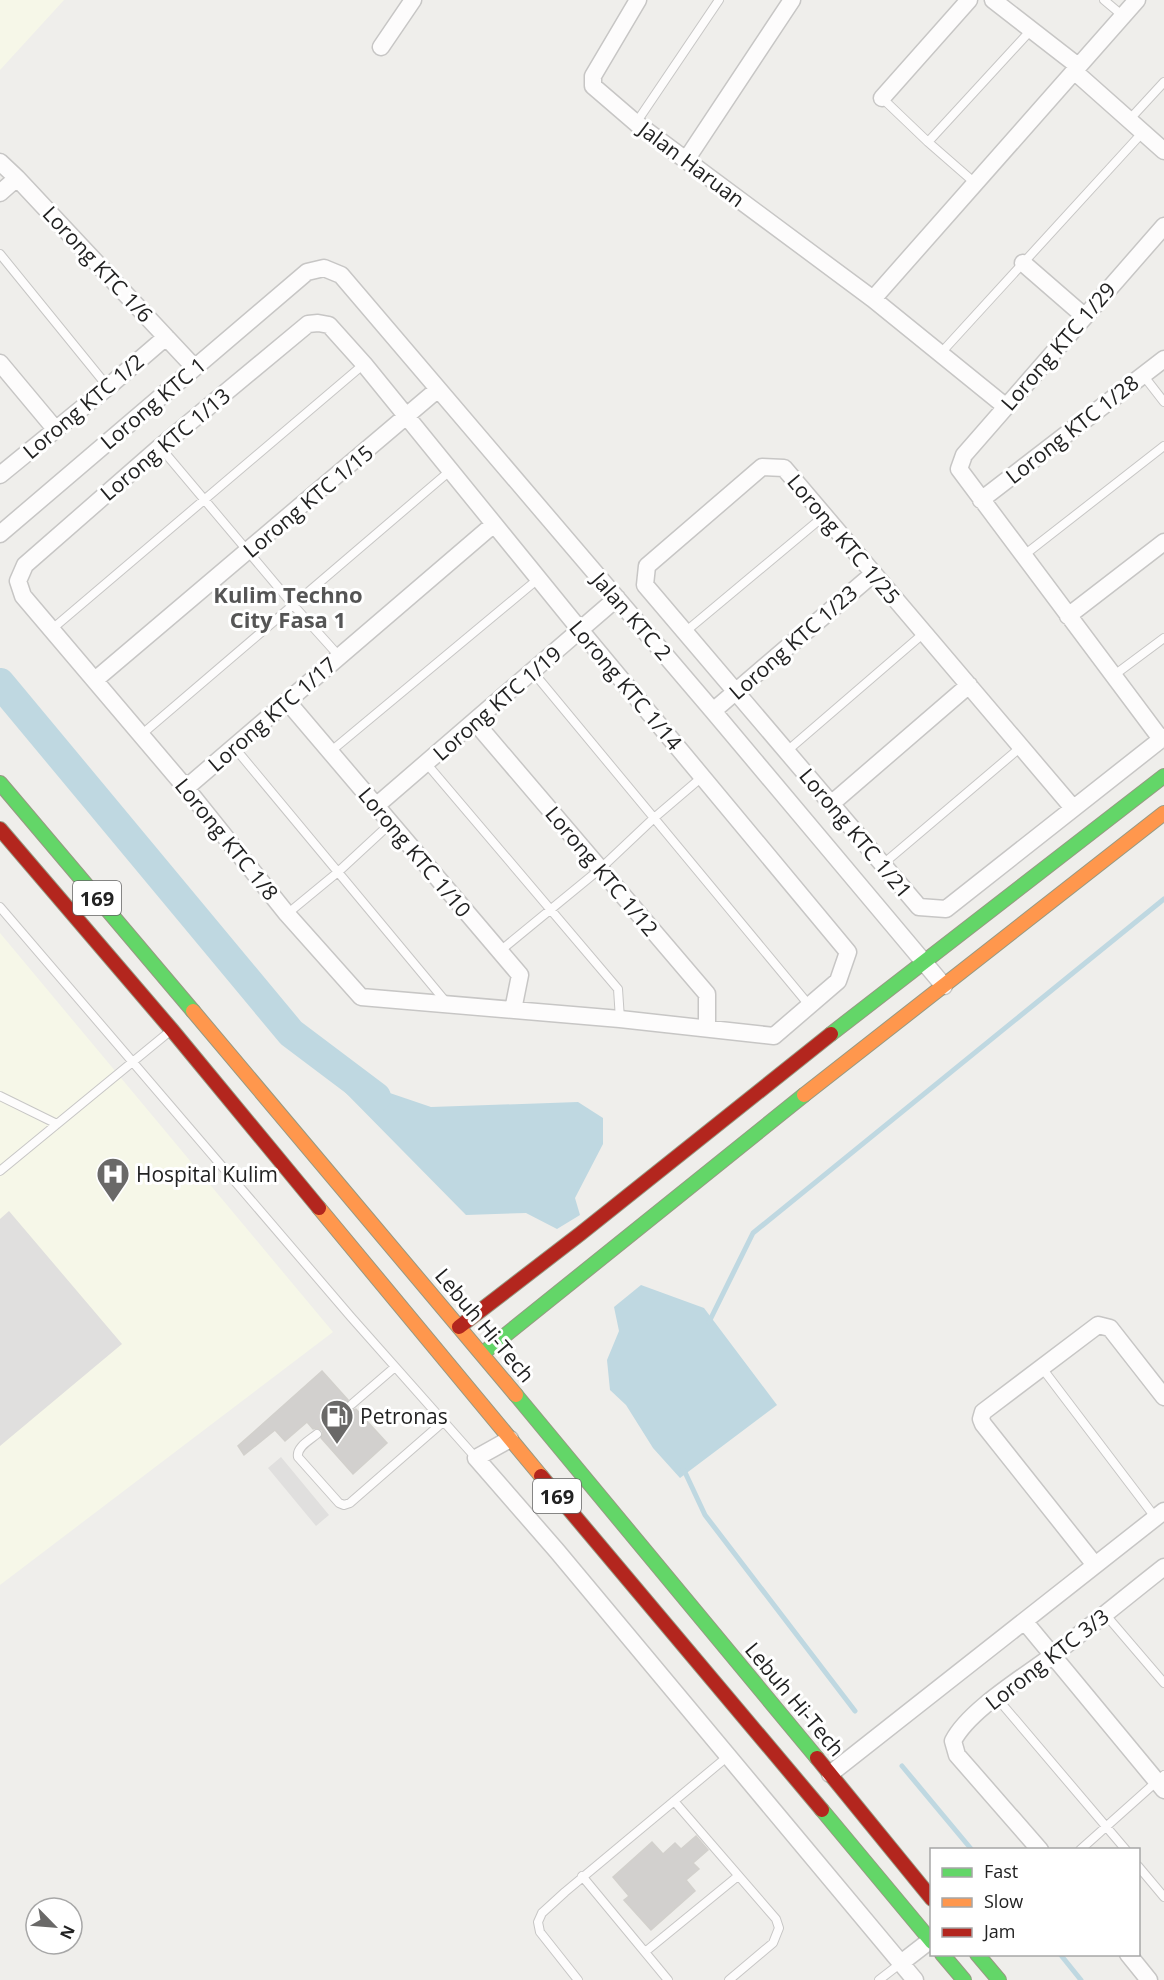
<svg xmlns="http://www.w3.org/2000/svg" width="1164" height="1980" font-family="'Open Sans',sans-serif">
<style>
.education{fill:#f6f7e8}
.parking{fill:#e0dfde}
.water{fill:#bfd8e1}
.lines{fill:none;stroke-linecap:round;stroke-linejoin:round}
.stream{stroke:#bfd8e1;stroke-width:5}
.river{stroke:#bfd8e1;stroke-width:30}
.building{fill:#d2d0ce;stroke:#d2d0cc;stroke-width:1.5}
.lane-casing{stroke:#c7c6c5;stroke-width:10}
.street-casing{stroke:#c7c6c5;stroke-width:19}
.fast-casing{stroke:#969982;stroke-width:16}
.slow-casing{stroke:#969982;stroke-width:16}
.jam-casing{stroke:#969982;stroke-width:16}
.lane{stroke:#fdfcfc;stroke-width:8}
.street{stroke:#fdfcfc;stroke-width:16}
.fast{stroke:#63d668;stroke-width:14}
.slow{stroke:#ff974d;stroke-width:14}
.jam{stroke:#b3261e;stroke-width:14}
.labels{text-anchor:middle;dominant-baseline:central;stroke-width:6;stroke-linejoin:round;paint-order:stroke}
.shield{fill:#fff;stroke:#646464;stroke-width:1.5}
.shield-label{font-size:20px;font-weight:bold;fill:#222}
.street-label{font-size:21px;fill:#222;stroke:#fff}
.poi-label{font-size:21px;fill:#222;stroke:#fff;text-anchor:start}
.neighbourhood-label{font-size:22px;font-weight:bold;fill:#555;stroke:#fff}
</style>
<rect width="100%" height="100%" fill="#efeeeb"/>
<path class="education" d="M0,0H64L0,70Z
M0,933L333,1332L0,1585Z"/>
<path class="parking" d="M9,1211L122,1344L0,1446V1219Z
M281,1457L329,1515L316,1526L268,1468Z"/>
<path class="water" d="M350,1068L381,1090L431,1107L578,1102L603,1118V1144L575,1198L580,1215L557,1229L526,1213L466,1215L335,1082Z
M641,1285L704,1308L777,1405L680,1478L653,1448L626,1405L610,1390L607,1360L619,1331L614,1307Z"/>
<g class="lines">
<path class="stream" d="M709,1322L753,1233L1164,899
M683,1468L705,1515L855,1711
M902,1766L972,1850
M1060,1954L1081,1980"/>
<path class="river" d="M0,683L291,1033L376,1097"/>
</g>
<path class="building" d="M322,1371L348,1400L346,1405L348,1409L353,1410L356,1409L387,1443L353,1474L321,1438L323,1434L322,1430L317,1428L313,1429L307,1422L285,1441L275,1430L244,1455L238,1446Z
M696,1836L708,1850L693,1863L699,1869L686,1880L695,1891L651,1930L624,1900L629,1896L613,1877L652,1842L663,1854L675,1843L681,1849Z"/>
<g class="lines">
<defs>
<path id="lane" d="M1104,0L1123,16
M882,98L928,142L975,183
M1129,120L1164,82
M636,123L719,0
M928,142L1031,30
M0,254L108,387
M940,354L1143,132
M1143,375L1164,402
M160,447L294,606L339,656
M1023,556L1164,446
M51,630L364,364
M685,632L824,516
M533,672L809,1005
M1113,676L1164,638
M141,735L451,470
M234,747L446,1002
M787,751L924,633
M330,752L538,579
M426,763L618,989L620,1019
M883,864L1021,747
M0,907L351,1317L476,1458
M287,914L338,872L391,823
M500,951L600,869L654,818L702,777
M0,1096L57,1124
M0,1171L169,1032
M1042,1368L1155,1517
M352,1404L395,1367
M317,1434C310,1440 296,1447 298,1457L339,1503L344,1505L350,1503L443,1422
M1105,1614L1164,1683
M996,1697L1126,1850
M674,1801L776,1919L779,1928L773,1943L729,1980
M1080,1850L1164,1775
M1138,1866L1164,1897
M582,1876L668,1980
M645,1952L738,1876
M578,1980L540,1932L538,1922L542,1913L565,1892L727,1757
M879,1980L901,1963"/>
<path id="street" d="M638,0L593,76V86L636,123L873,299L1005,406
M993,0L1078,66
M381,47L413,0
M1074,71L1164,151
M882,98L969,0
M686,160L792,0
M0,162L17,178L194,367
M0,193L17,178
M1023,263L1084,316
M873,299L1137,0
M318,323L329,325L364,364L581,631L848,952L838,981L774,1036L620,1019L361,997L287,914L186,788L23,596L18,581L25,565L160,447L308,324Z
M0,363L56,430
M0,475L108,387L166,337
M981,500L1164,359
M0,534L307,272L324,268L341,275L713,711L944,986
M1068,616L1164,542
M95,680L437,390
M287,701L520,975L513,1010
M713,711L873,574
M475,722L707,994V1028
M1161,739L959,469L964,455L1164,226
M186,788L494,524
M831,804L969,685
M376,806L617,598
M1073,808L784,468L762,467L647,566L645,585L919,907L946,909L1164,737
M510,1439L476,1458L557,1551L915,1980
M1095,1565L983,1424L981,1419L983,1412L1098,1325L1110,1328L1164,1397
M1025,1622L1164,1790
M830,1774L1164,1511
M1040,1850L957,1755L953,1741C969,1710 1024,1677 1053,1655C1091,1626 1127,1596 1164,1567
M1128,1954L1149,1980
M901,1963L932,1939"/>
<path id="fast" d="M0,783L193,1011
M831,1034L1164,776
M482,1354L804,1095
M516,1395L817,1758
M822,1810L932,1942
M942,1954L964,1980
M977,1954L999,1980"/>
<path id="slow" d="M193,1011L516,1395
M804,1095L1164,813
M319,1208L541,1476"/>
<path id="jam" d="M0,829L172,1030L319,1208
M459,1327L580,1234L831,1034
M541,1476L822,1810
M817,1758L932,1899"/>
</defs>
<use href="#lane" class="lane-casing"/>
<use href="#street" class="street-casing"/>
<use href="#fast" class="fast-casing"/>
<use href="#slow" class="slow-casing"/>
<use href="#jam" class="jam-casing"/>
<use href="#lane" class="lane"/>
<use href="#street" class="street"/>
<use href="#fast" class="fast"/>
<use href="#slow" class="slow"/>
<use href="#jam" class="jam"/>
</g>
<defs>
<symbol id="hospital-pin" viewBox="-11 -11 22 30"><path d="M0 17L-7.5 6A9.5 9.5 0 1 1 7.5 6Z" fill="#6a6968" stroke="#fff"/><path d="M-5-5h3v3.5h4V-5h3V5h-3V1.5h-4V5h-3Z" fill="#fff"/></symbol>
<symbol id="fuel-pin" viewBox="-11 -11 22 30"><path d="M0 17L-7.5 6A9.5 9.5 0 1 1 7.5 6Z" fill="#6a6968" stroke="#fff"/><path d="M-5.5-6h7V0h2V4h1.3V-2.5L3-4.5l.8-.8L6-3V5H2.5V1h-1V6h-7ZM-4.2-4.7v3.2H.2V-4.7Z" fill="#fff"/></symbol>
</defs>
<g fill-rule="evenodd">
<use href="#hospital-pin" x="94" y="1155" width="38" height="52"/>
<use href="#fuel-pin" x="318" y="1397" width="38" height="52"/>
</g>
<g class="labels">
<g class="shield">
<rect x="73" y="881" width="48" height="34" rx="4.5"/>
<rect x="533" y="1479" width="48" height="34" rx="4.5"/>
</g>
<g class="shield-label">
<text x="97" y="898">169</text>
<text x="557" y="1496">169</text>
</g>
<g class="street-label">
<text transform="translate(692 164) rotate(37)">Jalan Haruan</text>
<text transform="translate(98 264) rotate(47)">Lorong KTC 1/6</text>
<text transform="translate(1058 346) rotate(-49)">Lorong KTC 1/29</text>
<text transform="translate(153 403) rotate(-40)">Lorong KTC 1</text>
<text transform="translate(83 406) rotate(-40)">Lorong KTC 1/2</text>
<text transform="translate(1072 429) rotate(-38)">Lorong KTC 1/28</text>
<text transform="translate(165 444) rotate(-40)">Lorong KTC 1/13</text>
<text transform="translate(308 501) rotate(-40)">Lorong KTC 1/15</text>
<text transform="translate(844 539) rotate(50)">Lorong KTC 1/25</text>
<text transform="translate(632 616) rotate(49)">Jalan KTC 2</text>
<text transform="translate(793 642) rotate(-41)">Lorong KTC 1/23</text>
<text transform="translate(626 685) rotate(50)">Lorong KTC 1/14</text>
<text transform="translate(497 703) rotate(-41)">Lorong KTC 1/19</text>
<text transform="translate(272 714) rotate(-41)">Lorong KTC 1/17</text>
<text transform="translate(856 833) rotate(50)">Lorong KTC 1/21</text>
<text transform="translate(227 839) rotate(51)">Lorong KTC 1/8</text>
<text transform="translate(415 852) rotate(50)">Lorong KTC 1/10</text>
<text transform="translate(602 871) rotate(50)">Lorong KTC 1/12</text>
<text transform="translate(485 1325) rotate(50)">Lebuh Hi-Tech</text>
<text transform="translate(1047 1659) rotate(-38)">Lorong KTC 3/3</text>
<text transform="translate(795 1699) rotate(50)">Lebuh Hi-Tech</text>
</g>
<g class="poi-label">
<text x="136" y="1174">Hospital Kulim</text>
<text x="360" y="1416">Petronas</text>
</g>
<g class="neighbourhood-label">
<text x="288" y="594">Kulim Techno<tspan x="288" dy="25">City Fasa 1</tspan></text>
</g>
</g>
<rect x="930" y="1848" width="210" height="108" fill="#ffffff" stroke="#a7a7a7" stroke-width="1.5"/>
<rect x="942" y="1868" width="30" height="9" fill="#63d668" stroke="#a7a7a7" stroke-width="1.5"/>
<text x="984" y="1878" font-size="18" fill="#222222">Fast</text>
<rect x="942" y="1898" width="30" height="9" fill="#ff974d" stroke="#a7a7a7" stroke-width="1.5"/>
<text x="984" y="1908" font-size="18" fill="#222222">Slow</text>
<rect x="942" y="1928" width="30" height="9" fill="#b3261e" stroke="#a7a7a7" stroke-width="1.5"/>
<text x="984" y="1938" font-size="18" fill="#222222">Jam</text>
<g transform="translate(54 1926) rotate(115)"><circle r="28" fill="#ffffff" stroke="#a7a7a7" stroke-width="1.5"/>
<path d="M0-4.5L10 22L0 15L-10 22Z" fill="#6a6968"/>
<text y="-9" font-size="16" font-weight="bold" text-anchor="middle" fill="#222222">N</text>
</g>
</svg>
